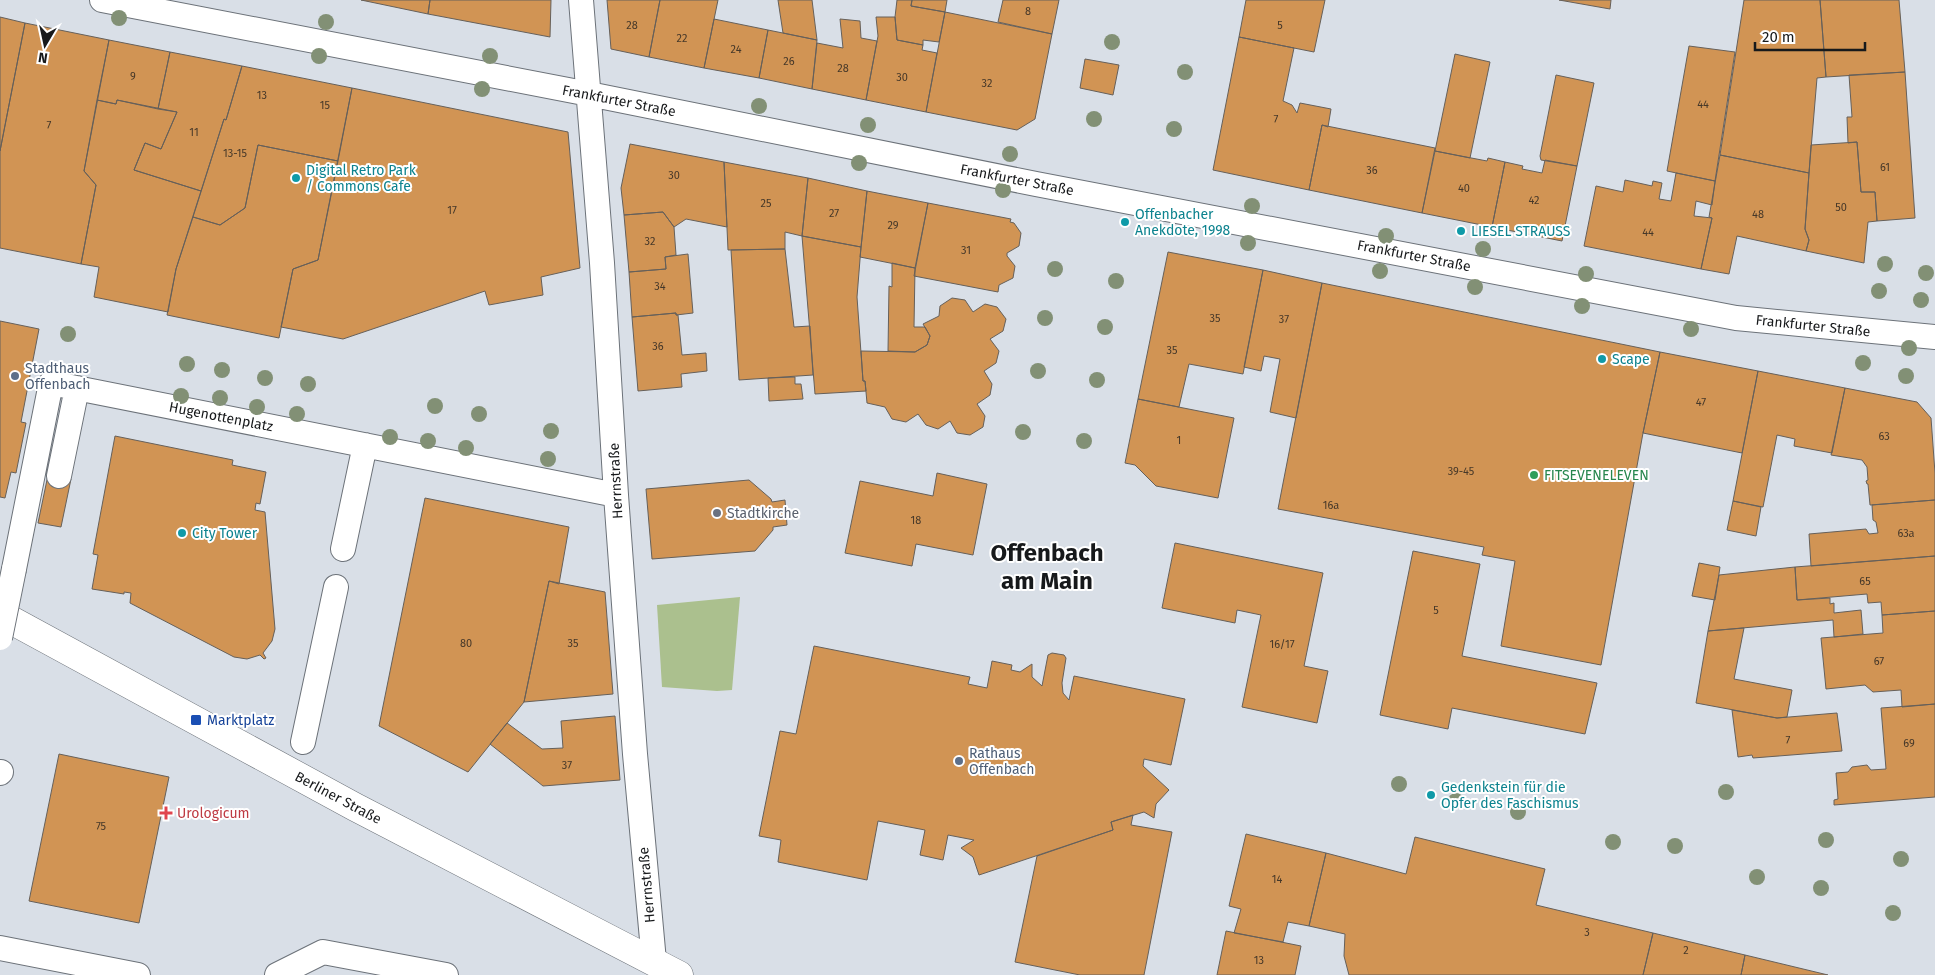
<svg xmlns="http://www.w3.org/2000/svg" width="1935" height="975" font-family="'Fira Sans',sans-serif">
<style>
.green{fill:#abc08e}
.building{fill:#d19454;stroke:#66605a}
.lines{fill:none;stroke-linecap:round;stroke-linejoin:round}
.pedestrian-casing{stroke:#6c7279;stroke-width:26}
.secondary-casing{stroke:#6c7279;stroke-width:29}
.pedestrian{stroke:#fff;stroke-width:24}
.secondary{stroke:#fff;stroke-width:28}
.pedestrian-bridge-casing{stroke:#6c7279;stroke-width:26;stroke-linecap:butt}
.pedestrian-bridge{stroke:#fff;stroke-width:24}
.tree{fill:#829075}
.culture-dot{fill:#0f9aa8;stroke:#fff;stroke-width:2}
.service-dot{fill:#5c6f8a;stroke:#fff;stroke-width:2}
.leisure-dot{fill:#2e9e5b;stroke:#fff;stroke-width:2}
.worship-dot{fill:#6b7280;stroke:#fff;stroke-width:2}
.transit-dot{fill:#1a4fb4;stroke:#fff;stroke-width:2}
.health-dot{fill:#e0444e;stroke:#fff;stroke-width:2}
.labels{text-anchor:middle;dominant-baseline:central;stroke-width:4;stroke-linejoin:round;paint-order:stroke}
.number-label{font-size:11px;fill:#463829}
.street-label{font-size:14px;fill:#17191b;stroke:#fff}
.culture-label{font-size:14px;fill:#0d838f;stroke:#fff;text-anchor:start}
.service-label{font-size:14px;fill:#4e5e75;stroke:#fff;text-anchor:start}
.leisure-label{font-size:14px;fill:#27864d;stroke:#fff;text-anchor:start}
.worship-label{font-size:14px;fill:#5b616d;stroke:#fff;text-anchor:start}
.transit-label{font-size:14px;fill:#164399;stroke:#fff;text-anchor:start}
.health-label{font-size:14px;fill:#be3a42;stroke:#fff;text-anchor:start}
.town-label{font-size:24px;font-weight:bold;fill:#17191b;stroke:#fff}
</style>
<rect width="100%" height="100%" fill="#d9dfe7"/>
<path class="green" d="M740,597L732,690L717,691L662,687L657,605Z"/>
<path class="building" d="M361,0H430L428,14Z
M430,0H551L550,37L428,14Z
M607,0H660L649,57L611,49Z
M660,0H718L704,68L649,57Z
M778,0H812L817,40L783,33Z
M897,0H912L911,6L945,12L939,42L923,40V45L897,40L895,17Z
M912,0H947L945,12L911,6Z
M1003,0H1059L1052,34L998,22Z
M1246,0H1325L1314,52L1239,37Z
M1559,0H1611L1610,9Z
M1744,0H1820L1826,77L1817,78L1809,173L1720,155Z
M1820,0H1899L1905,72L1826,77Z
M945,12L1052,34L1035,119L1017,130L926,112Z
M0,17L25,23L0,151Z
M876,17H895L897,40L923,45L922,50L937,53L926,112L866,100L878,36Z
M714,19L768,30L759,78L704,68Z
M840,19L860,21L861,38L877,41L866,100L812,89L817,43L843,48Z
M25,23L109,40L84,171L96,185L81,264L0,248V151Z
M768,30L817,40L812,89L759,78Z
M1239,37L1294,48L1283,101L1292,105L1297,113L1300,103L1331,109L1328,127L1322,125L1309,190L1213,170Z
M109,40L170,52L158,109L117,100L116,104L97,100Z
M1689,46L1735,52L1715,181L1667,171Z
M170,52L242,66L226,120L224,119L201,191L134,170L145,143L161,149L177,112L158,109Z
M1455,54L1490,62L1470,158L1435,151Z
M1085,59L1119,65L1113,95L1080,88Z
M242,66L352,88L338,161L258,145L245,208L220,225L193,217L224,119L226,120Z
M1905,72L1915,218L1877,221L1875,192H1861L1857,142L1848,143L1847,117H1852L1849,75Z
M1556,75L1594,83L1577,166L1541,160L1540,156Z
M352,88L568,132L580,268L541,277L543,295L489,305L485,291L343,339L281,327L293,269L318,260Z
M97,100L116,104L117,100L177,112L161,149L145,143L134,170L201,191L176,269L168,312L94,297L99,267L81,264L96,185L84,171Z
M1322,125L1435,148L1422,213L1309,190Z
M1857,142L1861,192H1875L1877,221L1868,222L1864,263L1806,251L1809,240L1805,229L1811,145Z
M630,144L724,162L727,227L686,219L674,227L663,212L624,215L621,188Z
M258,145L338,161L318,260L293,269L279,338L167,315L176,269L193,217L220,225L245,208Z
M1435,151L1487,161L1488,158L1505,162L1492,227L1422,213Z
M1720,155L1809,173L1805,229L1809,240L1806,251L1737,236L1729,274L1701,269L1712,218L1709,217Z
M1545,160L1577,166L1562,241L1492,227L1505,162L1523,166L1522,169L1542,173Z
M724,162L808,178L802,236L785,232V249L728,250Z
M1676,173L1715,181L1712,205L1696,201L1694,216L1712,218L1701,269L1584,246L1596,186L1623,192L1625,180L1652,186L1653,181L1662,183L1659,199L1671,201Z
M808,178L867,191L861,247L802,236Z
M867,191L928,203L915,268L860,257Z
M928,203L1011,219L1010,222L1014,223L1021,233L1019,246L1007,253V256L1015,266L1013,278L999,285L998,292L914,276Z
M663,212L674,227L676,255L665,257L666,269L629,272L624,215Z
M802,236L861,247L857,297L863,381H865L866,391L815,394Z
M785,249L794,327L810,326L813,375L739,380L731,250Z
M1168,252L1263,270L1243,374L1189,364L1179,407L1138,399Z
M688,254L693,313L676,315V313L632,317L629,272L666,269L665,257Z
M892,263L915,268L914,327H925L930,336L927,345L915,352L888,351L889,286L892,287Z
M1263,270L1322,283L1296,418L1270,412L1280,359L1264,356L1261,371L1244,367Z
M1322,283L1660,352L1643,433L1601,665L1501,646L1515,561L1482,555L1484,547L1278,509Z
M952,298L965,300L973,312L985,304L997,307L1006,319L1003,331L990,339L999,351L996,363L984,371L992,384L990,395L977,404L985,416L983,427L970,435L957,433L950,421L938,429L926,425L918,414L906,422L892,419L885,407L867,403L865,381H863L861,351L915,352L927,345L930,336L923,324L939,316L940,306Z
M676,313V315H678L682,355L706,353L707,371L681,374L682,387L638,391L632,317Z
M0,321L39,329L21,422L26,423L16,473L11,472L5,498L0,497Z
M1660,352L1758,371L1742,453L1643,433Z
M1758,371L1845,388L1832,453L1794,446L1795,439L1777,435L1763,507L1733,501Z
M795,377V384H801L803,399L769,401L768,378Z
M1845,388L1917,402L1931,418L1935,473V500L1870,505L1868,484H1867L1866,481L1868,480L1867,467L1862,460L1831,455Z
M1138,399L1234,418L1218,498L1156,486L1135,465L1125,463Z
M115,436L233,460L232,465L266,472L260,504L256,503L255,510L265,512L275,629L272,641L263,653L266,658L264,659L260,655L247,659L234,657L130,603L131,593L124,592V594L92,589L98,555L93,554Z
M937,473L987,484L973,555L916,544L912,566L845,553L860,481L933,496Z
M48,475L71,479L61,527L38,523Z
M749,480L771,499L772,502L785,500L787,525L773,527V530L755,551L652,559L646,489Z
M425,498L569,527L559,584L549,581L524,702L468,772L379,726Z
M1935,500V556L1811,566L1809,534L1866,529L1869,534L1878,533L1876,522L1873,520L1872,505Z
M1733,501L1761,507L1756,536L1727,530Z
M1175,543L1323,573L1304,666L1328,671L1317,723L1242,707L1261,615L1237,610L1235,623L1162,608Z
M1413,551L1480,564L1462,656L1597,683L1585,734L1452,708L1448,729L1380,715Z
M1935,556V611L1882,615L1881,602L1868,603L1867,594L1797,600L1795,567Z
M1699,563L1720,567L1715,600L1692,596Z
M1795,567L1797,600L1830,598V604L1834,603V613L1861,610L1863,634L1834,637L1833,620L1708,631L1719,575Z
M549,581L605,592L613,694L524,702Z
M1935,611V704L1902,707L1901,690L1873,692L1865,685L1826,689L1821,638L1883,633L1882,615Z
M1744,628L1734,679L1792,690L1787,717L1777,718L1696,703L1708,631Z
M814,646L970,677L968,684L987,688L992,661L1012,665L1011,670L1020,672L1032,664V677L1042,686L1048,655L1052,653L1064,655L1066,658L1062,683L1063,693L1069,700L1074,676L1185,699L1171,765L1144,759L1143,766L1169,790L1156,804L1154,818L1144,812L1111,822L1113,830L979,875L973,857L961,848L974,840L948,835L943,860L920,855L925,830L878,821L867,880L778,862L781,840L759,836L780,731L796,734Z
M1935,704V797L1834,805V800L1838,799L1836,773L1848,772L1852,767L1867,765L1871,770L1886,769L1881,708Z
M1732,710L1777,718L1837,713L1842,751L1753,758L1752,755L1738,757Z
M615,716L620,780L543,786L490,744L507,723L542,749L563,748L561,721Z
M59,754L169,777L139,923L29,901Z
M1133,815L1131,825L1172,832L1144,975H1080L1015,962L1037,856L1113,830L1111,822Z
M1246,834L1326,853L1309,926L1288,922L1283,942L1234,933L1241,909L1229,906Z
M1415,837L1545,869L1536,905L1653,933L1643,975H1349L1344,956L1345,934L1309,926L1326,853L1406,874Z
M1226,931L1301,946L1295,975H1217Z
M1653,933L1745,955L1741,975H1643Z
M1745,955L1828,975H1741Z"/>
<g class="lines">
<defs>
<path id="pedestrian" d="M102,0L589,94L1036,184L1736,318L1935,337
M581,0L602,263L616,495L635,754L654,961
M59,476L77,388
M343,549L365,445
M14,569L51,383L616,495
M303,742L336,587
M0,773L1,772
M0,948L138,975
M277,975L323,952L446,975"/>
<path id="secondary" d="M0,614L355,807L679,975"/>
</defs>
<use href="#pedestrian" class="pedestrian-casing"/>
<use href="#secondary" class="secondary-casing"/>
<use href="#pedestrian" class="pedestrian"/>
<use href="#secondary" class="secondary"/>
<defs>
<path id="pedestrian-bridge" d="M0,638L14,569"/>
</defs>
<use href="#pedestrian-bridge" class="pedestrian-bridge-casing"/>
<use href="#pedestrian-bridge" class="pedestrian-bridge"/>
</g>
<g class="tree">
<circle cx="119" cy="18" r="8"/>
<circle cx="326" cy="22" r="8"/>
<circle cx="1112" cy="42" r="8"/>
<circle cx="319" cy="56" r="8"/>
<circle cx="490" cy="56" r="8"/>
<circle cx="1185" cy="72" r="8"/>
<circle cx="482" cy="89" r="8"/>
<circle cx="759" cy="106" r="8"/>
<circle cx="1094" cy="119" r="8"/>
<circle cx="868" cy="125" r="8"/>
<circle cx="1174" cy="129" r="8"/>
<circle cx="1010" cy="154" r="8"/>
<circle cx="859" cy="163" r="8"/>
<circle cx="1003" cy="190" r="8"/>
<circle cx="1252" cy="206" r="8"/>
<circle cx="1386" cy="236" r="8"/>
<circle cx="1248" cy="243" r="8"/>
<circle cx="1483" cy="249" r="8"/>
<circle cx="1885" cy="264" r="8"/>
<circle cx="1055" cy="269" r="8"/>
<circle cx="1380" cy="271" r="8"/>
<circle cx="1926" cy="273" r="8"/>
<circle cx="1586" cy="274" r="8"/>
<circle cx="1116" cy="281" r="8"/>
<circle cx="1475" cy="287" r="8"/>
<circle cx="1879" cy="291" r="8"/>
<circle cx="1921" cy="300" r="8"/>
<circle cx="1582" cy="306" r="8"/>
<circle cx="1045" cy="318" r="8"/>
<circle cx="1105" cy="327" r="8"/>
<circle cx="1691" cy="329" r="8"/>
<circle cx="68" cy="334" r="8"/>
<circle cx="1909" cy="348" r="8"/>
<circle cx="1863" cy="363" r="8"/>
<circle cx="187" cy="364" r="8"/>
<circle cx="222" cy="370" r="8"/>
<circle cx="1038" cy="371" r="8"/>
<circle cx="1906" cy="376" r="8"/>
<circle cx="265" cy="378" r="8"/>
<circle cx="1097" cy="380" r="8"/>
<circle cx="308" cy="384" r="8"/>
<circle cx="181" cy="396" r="8"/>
<circle cx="220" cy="398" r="8"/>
<circle cx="435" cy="406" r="8"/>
<circle cx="257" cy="407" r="8"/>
<circle cx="297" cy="414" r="8"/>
<circle cx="479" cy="414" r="8"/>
<circle cx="551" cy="431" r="8"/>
<circle cx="1023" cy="432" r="8"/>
<circle cx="390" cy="437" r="8"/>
<circle cx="428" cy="441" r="8"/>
<circle cx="1084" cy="441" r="8"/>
<circle cx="466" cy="448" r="8"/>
<circle cx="548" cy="459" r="8"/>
<circle cx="1399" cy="784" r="8"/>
<circle cx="1726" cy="792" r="8"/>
<circle cx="1456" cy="801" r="8"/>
<circle cx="1518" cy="812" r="8"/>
<circle cx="1826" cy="840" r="8"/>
<circle cx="1613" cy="842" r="8"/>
<circle cx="1675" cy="846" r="8"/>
<circle cx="1901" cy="859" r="8"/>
<circle cx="1757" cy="877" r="8"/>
<circle cx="1821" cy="888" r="8"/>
<circle cx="1893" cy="913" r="8"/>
</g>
<g class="culture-dot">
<circle cx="296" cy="178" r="5"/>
<circle cx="1125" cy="222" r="5"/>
<circle cx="1461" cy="231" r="5"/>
<circle cx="1602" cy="359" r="5"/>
<circle cx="182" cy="533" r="5"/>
<circle cx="1431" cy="795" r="5"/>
</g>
<g class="service-dot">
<circle cx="15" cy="376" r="5"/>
<circle cx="959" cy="761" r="5"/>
</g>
<circle class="leisure-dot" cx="1534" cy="475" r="5"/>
<circle class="worship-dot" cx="717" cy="513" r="5"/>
<rect class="transit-dot" x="190" y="714" width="12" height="12" rx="2.5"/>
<path class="health-dot" d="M163.5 805.5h5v5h5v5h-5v5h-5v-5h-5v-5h5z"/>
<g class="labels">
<g class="number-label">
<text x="1028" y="11">8</text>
<text x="632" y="25">28</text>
<text x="1280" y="25">5</text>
<text x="682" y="38">22</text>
<text x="736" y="49">24</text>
<text x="789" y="61">26</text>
<text x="843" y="68">28</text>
<text x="133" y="76">9</text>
<text x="902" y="77">30</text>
<text x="987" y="83">32</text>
<text x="262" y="95">13</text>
<text x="1703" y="104">44</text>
<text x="325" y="105">15</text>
<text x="1276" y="119">7</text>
<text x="49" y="125">7</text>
<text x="194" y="132">11</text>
<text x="235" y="153">13-15</text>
<text x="1885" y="167">61</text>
<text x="1372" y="170">36</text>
<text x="674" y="175">30</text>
<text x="1464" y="188">40</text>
<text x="1534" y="200">42</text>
<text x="766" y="203">25</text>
<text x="1841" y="207">50</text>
<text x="452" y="210">17</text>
<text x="834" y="213">27</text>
<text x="1758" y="214">48</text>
<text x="893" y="225">29</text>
<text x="1648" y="232">44</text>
<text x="650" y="241">32</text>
<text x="966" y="250">31</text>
<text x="660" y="286">34</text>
<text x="1215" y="318">35</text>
<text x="1284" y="319">37</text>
<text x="658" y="346">36</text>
<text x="1172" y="350">35</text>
<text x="1701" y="402">47</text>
<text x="1884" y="436">63</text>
<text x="1179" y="440">1</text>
<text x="1461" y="471">39-45</text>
<text x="1331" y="505">16a</text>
<text x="916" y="520">18</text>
<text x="1906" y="533">63a</text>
<text x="1865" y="581">65</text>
<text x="1436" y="610">5</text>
<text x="466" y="643">80</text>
<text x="573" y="643">35</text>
<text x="1282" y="644">16/17</text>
<text x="1879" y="661">67</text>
<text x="1788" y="740">7</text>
<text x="1909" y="743">69</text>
<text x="567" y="765">37</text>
<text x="101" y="826">75</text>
<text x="1277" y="879">14</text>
<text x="1587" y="932">3</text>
<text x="1686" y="950">2</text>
<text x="1259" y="960">13</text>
</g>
<g class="street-label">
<text transform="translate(619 101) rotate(11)">Frankfurter Straße</text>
<text transform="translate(1017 180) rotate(11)">Frankfurter Straße</text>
<text transform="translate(1414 256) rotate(11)">Frankfurter Straße</text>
<text transform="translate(1813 326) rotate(6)">Frankfurter Straße</text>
<text transform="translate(221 417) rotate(11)">Hugenottenplatz</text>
<text transform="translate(616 481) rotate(-93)">Herrnstraße</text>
<text transform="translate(338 798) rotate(28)">Berliner Straße</text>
<text transform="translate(647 885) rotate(-95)">Herrnstraße</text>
</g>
<g class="culture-label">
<text x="306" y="170">Digital Retro Park<tspan x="306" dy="16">/ Commons Cafe</tspan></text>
<text x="1135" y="214">Offenbacher<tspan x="1135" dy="16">Anekdote, 1998</tspan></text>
<text x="1471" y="231">LIESEL STRAUSS</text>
<text x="1612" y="359">Scape</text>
<text x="192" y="533">City Tower</text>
<text x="1441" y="787">Gedenkstein für die<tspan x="1441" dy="16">Opfer des Faschismus</tspan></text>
</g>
<g class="service-label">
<text x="25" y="368">Stadthaus<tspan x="25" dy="16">Offenbach</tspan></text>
<text x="969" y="753">Rathaus<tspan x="969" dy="16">Offenbach</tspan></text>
</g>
<g class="leisure-label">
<text x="1544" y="475">FITSEVENELEVEN</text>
</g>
<g class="worship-label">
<text x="727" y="513">Stadtkirche</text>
</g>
<g class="transit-label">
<text x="207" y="720">Marktplatz</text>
</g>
<g class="health-label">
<text x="177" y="813">Urologicum</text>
</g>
<g class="town-label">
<text x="1047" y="553">Offenbach<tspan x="1047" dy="28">am Main</tspan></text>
</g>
</g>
<g transform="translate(45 45) rotate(189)" stroke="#ffffff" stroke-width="4" paint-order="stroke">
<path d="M0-4L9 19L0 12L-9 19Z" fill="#17191b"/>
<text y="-8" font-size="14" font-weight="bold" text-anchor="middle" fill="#17191b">N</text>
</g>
<path d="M1755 42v8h110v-8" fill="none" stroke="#17191b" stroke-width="2.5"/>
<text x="1762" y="42" font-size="15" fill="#17191b" stroke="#ffffff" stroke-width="4" paint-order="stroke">20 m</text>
</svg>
